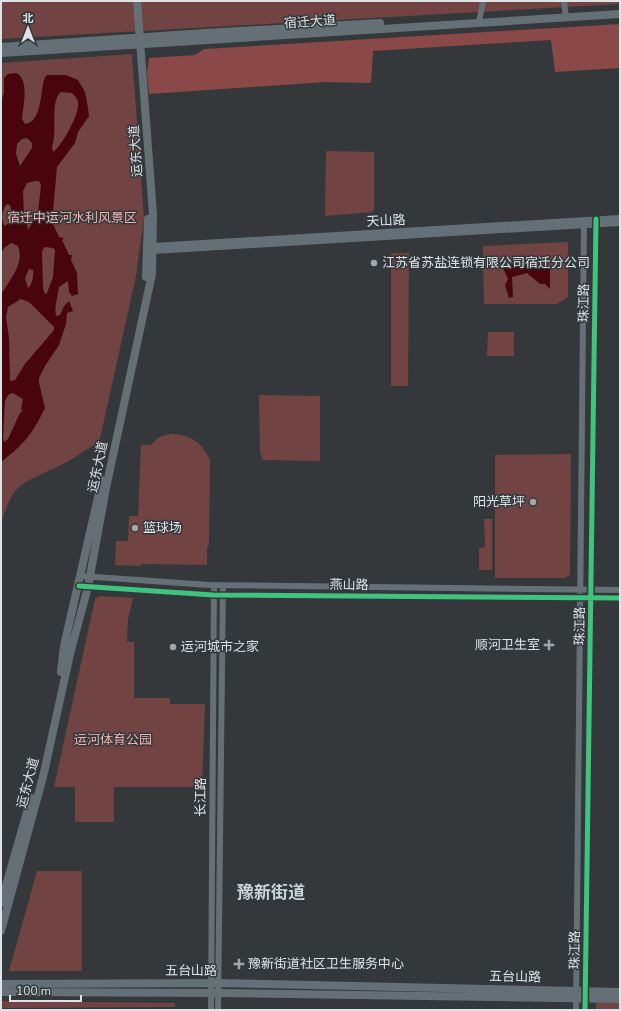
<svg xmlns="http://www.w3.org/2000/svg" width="621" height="1011" font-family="'Nunito Sans','Noto Sans SC',sans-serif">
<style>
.green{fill:#714342}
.forest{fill:#8b4848}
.water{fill:#48050d;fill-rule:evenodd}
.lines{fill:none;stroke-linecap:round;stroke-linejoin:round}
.minor{stroke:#657076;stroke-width:6}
.major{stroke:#647076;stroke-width:8}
.cycleway-casing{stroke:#32393c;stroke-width:8}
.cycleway{stroke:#40c37c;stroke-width:5}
.poi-dot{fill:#a3a7a9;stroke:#32393c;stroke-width:1.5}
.labels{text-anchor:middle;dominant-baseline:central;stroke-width:3;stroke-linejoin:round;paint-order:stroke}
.street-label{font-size:13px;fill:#dfe3e5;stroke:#32393c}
.park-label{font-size:13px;fill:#f7b2af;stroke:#32393c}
.poi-label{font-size:13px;fill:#dfe3e5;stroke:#32393c;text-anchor:start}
.district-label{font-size:17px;font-weight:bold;fill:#ccd5d9;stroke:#32393c}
</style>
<rect width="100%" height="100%" fill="#34383a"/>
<path class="green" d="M1,1H620V4L1,39Z
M132,54L144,218L136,276L99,443C85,449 73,460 59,466C21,485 14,480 1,524V63Z
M326,151L374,152V208L373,212L325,216Z
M568,242V297L557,304H484L483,246Z
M391,253H409L408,386H391Z
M488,332H514V356H487Z
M259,395L320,396V461L263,460L260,453Z
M170,434C189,434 202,442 210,460L209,545L207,547V565L141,564V566L115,565L116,541H128L129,516H138L141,445H151L159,437Z
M571,454L570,575L565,578H495V455Z
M484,519H492V570H479V548L485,547Z
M100,596L133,598L128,619L127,642H134V698H170V704H205L202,787H114V822H75V787H54L95,599Z
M37,871H82V971H9Z
M1,1001L175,1003V1007L1,1008Z
M596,1003H620V1010H596Z"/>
<path class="forest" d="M620,24V68L555,72L551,40L373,51L371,83L326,82L149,94L147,73L149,58L195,55L204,49Z"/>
<path class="water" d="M16,73C30,79 23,106 22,119L25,124C45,122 39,80 47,75H66L78,80L85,92L88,108L89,116L78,132L75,143L57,167L52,222L59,237L64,238L62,240L69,255H72L71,260L77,273L78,294L72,296L69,292L68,281L59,287C58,295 54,308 56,316L60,315L64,306L69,301L73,311L67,313L66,324L59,345L45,366L39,378V383L45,408C32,435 24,444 1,462V288L3,292C10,278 25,264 18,246L11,243L4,248L1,254V101L4,93V78L8,74ZM61,92L72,93C76,97 79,101 78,107C77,117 62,146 53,152L52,146C58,132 49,102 61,92ZM27,138L32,143V148L20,166L16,154L17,144L22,139ZM35,181H39L41,185L38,212L28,230L26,217L24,216L23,191L27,183ZM7,204L10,205C12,211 12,223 5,226C0,219 2,210 7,204ZM44,247L53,248L55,250L53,277L47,293L45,294L43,288L42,252ZM29,269L33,270C34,275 32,285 28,288L25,278ZM21,299L29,302L54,327V330L25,364L15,380L10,381L9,338L6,317L8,307ZM13,393L23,399L21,410L24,409L20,413L8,439L4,442L3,438L5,401L8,395Z
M522,263C531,266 543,263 550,267V289L545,284H540L527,273L512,277L513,297L509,298L505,285L508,279L502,266Z"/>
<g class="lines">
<path class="minor" d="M564,1L566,17
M479,22L483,1
M153,246L620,218
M153,251L620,223
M81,576L209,585L620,590
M79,586L213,595L620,598
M211,1010L214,585
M218,1010L223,585
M576,1010L584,220
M585,1010L596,219"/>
<path class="major" d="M1,47L205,33L380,23
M1,53L620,14
M146,277L148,219
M61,672L64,646L102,480
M1,903L31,798
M1,931L43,777L71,650L88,587L106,488L152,274L153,214L137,1
M1,984L218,983L620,992
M1,992L218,993L620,999"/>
<defs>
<path id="cycleway" d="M79,586L213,595L620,598
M585,1010L596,219"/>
</defs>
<use href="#cycleway" class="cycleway-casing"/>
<use href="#cycleway" class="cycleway"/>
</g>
<g class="poi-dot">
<circle cx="374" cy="263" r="4"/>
<circle cx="533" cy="502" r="4"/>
<circle cx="135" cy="528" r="4"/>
<path d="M547 639h4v4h4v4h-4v4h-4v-4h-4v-4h4z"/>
<circle cx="173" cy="647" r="4"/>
<path d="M237 958h4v4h4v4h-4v4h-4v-4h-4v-4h4z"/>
</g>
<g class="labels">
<g class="street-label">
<text transform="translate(310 22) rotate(-4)">宿迁大道</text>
<text transform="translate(136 151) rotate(-94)">运东大道</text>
<text transform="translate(386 221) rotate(-3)">天山路</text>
<text transform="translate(584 303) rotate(-89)">珠江路</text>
<text transform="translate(98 467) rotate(-78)">运东大道</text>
<text transform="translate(349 585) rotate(1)">燕山路</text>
<text transform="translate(580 626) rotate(-89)">珠江路</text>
<text transform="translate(28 783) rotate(-75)">运东大道</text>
<text transform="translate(201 797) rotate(-90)">长江路</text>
<text transform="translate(575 950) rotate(-89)">珠江路</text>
<text x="191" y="971">五台山路</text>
<text transform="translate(515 977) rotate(1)">五台山路</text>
</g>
<g class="park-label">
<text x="72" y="218">宿迁中运河水利风景区</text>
<text x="113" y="740">运河体育公园</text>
</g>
<g class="poi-label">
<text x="382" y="263">江苏省苏盐连锁有限公司宿迁分公司</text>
<text x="525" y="502" text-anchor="end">阳光草坪</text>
<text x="143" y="528">篮球场</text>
<text x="540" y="645" text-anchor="end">顺河卫生室</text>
<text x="181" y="647">运河城市之家</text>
<text x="248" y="964">豫新街道社区卫生服务中心</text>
</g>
<g class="district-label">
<text x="271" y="892">豫新街道</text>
</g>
</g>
<rect width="621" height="1011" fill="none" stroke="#dfe3e5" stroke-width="4"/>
<g transform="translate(28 28)" stroke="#32393c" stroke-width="3" paint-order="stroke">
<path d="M0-3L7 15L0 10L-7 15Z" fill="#dfe3e5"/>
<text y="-6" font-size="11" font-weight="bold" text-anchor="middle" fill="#dfe3e5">北</text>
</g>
<path d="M10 995v6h71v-6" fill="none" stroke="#dfe3e5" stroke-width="2"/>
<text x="16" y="995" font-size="12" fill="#dfe3e5" stroke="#32393c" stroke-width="3" paint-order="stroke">100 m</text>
</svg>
